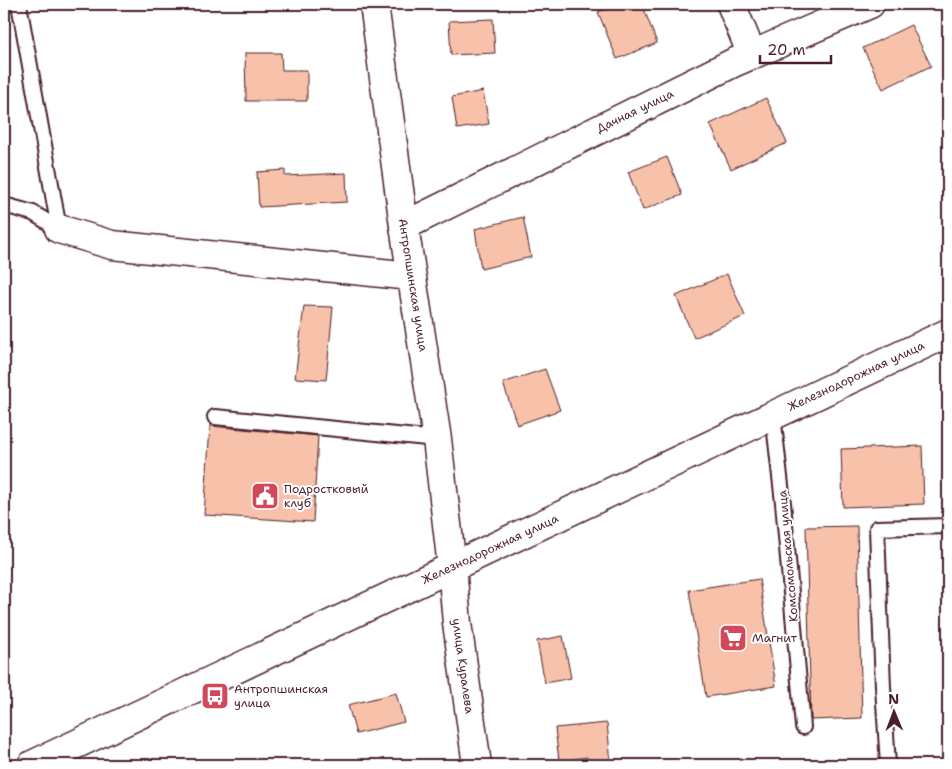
<svg xmlns="http://www.w3.org/2000/svg" width="952" height="769" font-family="'Shantell Sans',sans-serif">
<style>
.building{fill:#f7c2a9;stroke:#4a1f2b}
.lines{fill:none;stroke-linecap:round;stroke-linejoin:round}
.service-casing{stroke:#4a1f2b;stroke-width:18}
.minor-casing{stroke:#4a1f2b;stroke-width:31}
.tertiary-casing{stroke:#4a1f2b;stroke-width:31}
.service{stroke:#fff;stroke-width:14}
.minor{stroke:#fff;stroke-width:28}
.tertiary{stroke:#fff;stroke-width:28}
.labels{text-anchor:middle;dominant-baseline:central;stroke-width:4;stroke-linejoin:round;paint-order:stroke}
.street-label{font-size:12px;fill:#4a1f2b;stroke:#fff}
.poi-label{font-size:12px;fill:#4a1f2b;stroke:#fff;text-anchor:start}
</style>
<rect width="100%" height="100%" fill="#fff"/>
<filter id="ink" filterUnits="userSpaceOnUse"><feTurbulence type="fractalNoise" baseFrequency=".02" numOctaves="2"/><feDisplacementMap in="SourceGraphic" scale="10" xChannelSelector="R" yChannelSelector="G"/><feConvolveMatrix kernelMatrix="1 2 1 2 8 2 1 2 1" color-interpolation-filters="sRGB"/></filter>
<g filter="url(#ink)">
<path class="building" d="M620,4H642L657,43L617,59L598,12Z
M493,19L495,53L451,55L449,21Z
M911,25L931,66L883,89L863,48Z
M245,53H281L282,70H307V101H246Z
M483,91L489,124L457,129L452,97Z
M766,98L787,143L731,169L710,124Z
M667,157L682,195L643,210L628,172Z
M285,170V176L346,173L347,202L259,207L257,172Z
M523,217L531,257L481,269L475,229Z
M727,274L745,316L694,338L676,296Z
M304,306L333,307L326,380L295,378Z
M545,369L560,410L517,425L503,383Z
M210,426L318,436L313,522L204,515Z
M922,446L924,504L843,507L841,449Z
M857,526L862,718L811,720L806,527Z
M759,579L776,686L706,697L689,590Z
M563,636L571,678L545,683L537,641Z
M396,693L404,722L356,734L348,705Z
M607,723L611,763L588,765L587,757L559,761L555,728Z"/>
<g class="lines">
<defs>
<path id="service" d="M19,4L59,229
M4,205L33,213L59,229
M773,415L783,503L803,727
M215,417L437,439
M888,765L883,687L877,528L948,526"/>
<path id="minor" d="M731,4L752,55
M404,226L733,63L870,4
M59,229L112,245L411,276
M452,567L457,623L477,765"/>
<path id="tertiary" d="M374,4L404,226L437,439L452,567
M32,765L948,333"/>
</defs>
<use href="#service" class="service-casing"/>
<use href="#minor" class="minor-casing"/>
<use href="#tertiary" class="tertiary-casing"/>
<use href="#service" class="service"/>
<use href="#minor" class="minor"/>
<use href="#tertiary" class="tertiary"/>
</g>
</g>
<defs>
<symbol id="civic-square" viewBox="-11 -11 22 22"><rect x="-9" y="-9" width="18" height="18" rx="4" fill="#d1495b" stroke="#fff"/><path d="M-.6-6.5H3V-4.5H.6V-3L4-1V1h2V6H-6V1h2V-1L-.6-3ZM-1.2 2.5V6h2.4V2.5Z" fill="#fff"/></symbol>
<symbol id="supermarket-square" viewBox="-11 -11 22 22"><rect x="-9" y="-9" width="18" height="18" rx="4" fill="#d1495b" stroke="#fff"/><path d="M-6-5.5h2.5l.6 2H6L4.5 2H-2.5L-4.4-4H-6ZM-1.5 3.2a1.3 1.3 0 1 0 .1 0ZM3 3.2a1.3 1.3 0 1 0 .1 0Z" fill="#fff"/></symbol>
<symbol id="bus-square" viewBox="-11 -11 22 22"><rect x="-9" y="-9" width="18" height="18" rx="4" fill="#d1495b" stroke="#fff"/><path d="M-5-6H5V4H4V6H2V4H-2V6H-4V4H-5ZM-3.5-4V0h7V-4ZM-3.5 1.2v1.5H-2V1.2ZM2 1.2v1.5H3.5V1.2Z" fill="#fff"/></symbol>
</defs>
<g fill-rule="evenodd">
<use href="#civic-square" x="249" y="480" width="32" height="32"/>
<use href="#supermarket-square" x="717" y="622" width="32" height="32"/>
<use href="#bus-square" x="199" y="680" width="32" height="32"/>
</g>
<g class="labels">
<g class="street-label">
<text transform="translate(635 111) rotate(-26)">Дачная улица</text>
<text transform="translate(413 285) rotate(81)">Антропшинская улица</text>
<text transform="translate(856 376) rotate(-25)">Железнодорожная улица</text>
<text transform="translate(490 549) rotate(-25)">Железнодорожная улица</text>
<text transform="translate(788 556) rotate(-95)">Комсомольская улица</text>
<text transform="translate(463 666) rotate(82)">улица Куралева</text>
</g>
<g class="poi-label">
<text x="284" y="489">Подростковый<tspan x="284" dy="14">клуб</tspan></text>
<text x="752" y="638">Магнит</text>
<text x="234" y="689">Антропшинская<tspan x="234" dy="14">улица</tspan></text>
</g>
</g>
<rect width="952" height="769" fill="none" stroke="#fff" stroke-width="20"/>
<rect x="10" y="10" width="932" height="749" fill="none" stroke="#4a1f2b" stroke-width="2" filter="url(#ink)"/>
<g transform="translate(894 712) rotate(359)" stroke="#ffffff" stroke-width="4" paint-order="stroke">
<path d="M0-4L9 19L0 12L-9 19Z" fill="#4a1f2b"/>
<text y="-8" font-size="14" font-weight="bold" text-anchor="middle" fill="#4a1f2b">N</text>
</g>
<path d="M760 55v8h71v-8" fill="none" stroke="#4a1f2b" stroke-width="2.5"/>
<text x="767" y="55" font-size="15" fill="#4a1f2b" stroke="#ffffff" stroke-width="4" paint-order="stroke">20 m</text>
</svg>
